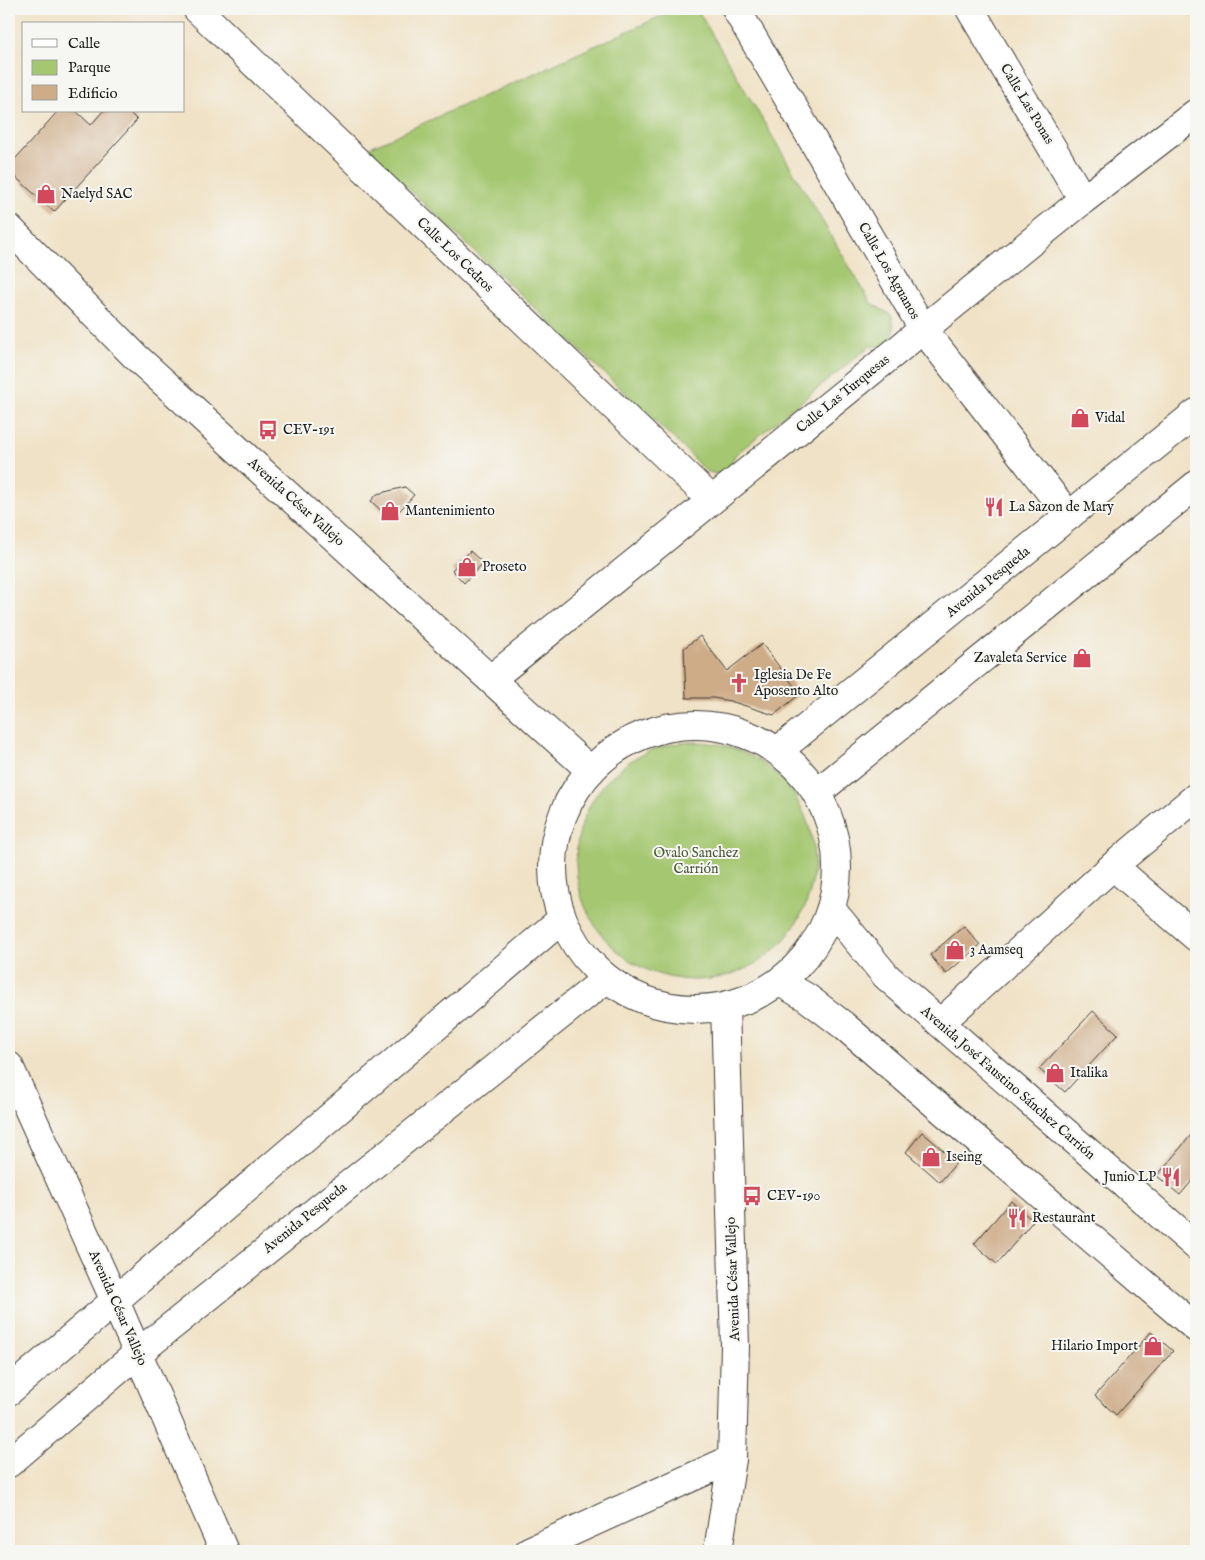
<svg xmlns="http://www.w3.org/2000/svg" width="1205" height="1560" font-family="'IM FELL English',serif">
<style>
.green{fill:#a5c771;stroke:#607246}
.building{fill:#ceac88}
.lines{fill:none;stroke-linecap:round;stroke-linejoin:round}
.street-casing{stroke:#3c3a36;stroke-width:30}
.secondary-casing{stroke:#3c3a36;stroke-width:30}
.street{stroke:#fff;stroke-width:28}
.secondary{stroke:#fff;stroke-width:28}
.labels{text-anchor:middle;dominant-baseline:central;stroke-width:4;stroke-linejoin:round;paint-order:stroke}
.street-label{font-size:14px;fill:#1c1c1c;stroke:#f6f6f2}
.poi-label{font-size:14px;fill:#1c1c1c;stroke:#f6f6f2;text-anchor:start}
.park-label{font-size:14px;fill:#4c583a;stroke:#f6f6f2}
</style>
<rect width="100%" height="100%" fill="#f6f6f2"/>
<filter id="ink" filterUnits="userSpaceOnUse"><feTurbulence type="fractalNoise" baseFrequency=".02" numOctaves="2"/><feDisplacementMap in="SourceGraphic" scale="10" xChannelSelector="R" yChannelSelector="G"/><feConvolveMatrix kernelMatrix="1 2 1 2 8 2 1 2 1" color-interpolation-filters="sRGB"/></filter>
<filter id="wash" filterUnits="userSpaceOnUse"><feTurbulence type="fractalNoise" baseFrequency=".0096" numOctaves="4" result="noise"/><feDisplacementMap in="SourceGraphic" scale="20" xChannelSelector="R" yChannelSelector="G"/><feGaussianBlur stdDeviation="1.12" result="paint"/><feColorMatrix in="noise" values="0 0 0 0 0 0 0 0 0 0 0 0 0 0 0 0 0 1.4 0 .05"/><feComposite in="paint" operator="in"/></filter>
<g filter="url(#wash)">
<rect width="100%" height="100%" fill="#f0e2c6"/>
<path class="green" d="M677,9H697L871,303L891,315C896,330 895,337 882,347L870,346L735,455C725,482 706,477 692,456L366,149Z
M576 861a119 119 0 1 1 238 0a119 119 0 1 1-238 0Z"/>
<g id="blocks">
<path class="building" d="M58,111H76L91,125L103,111H128L137,120L54,212L9,171V166Z
M405,487L414,495L391,520L371,501L377,494Z
M470,551L483,563L464,583L452,570Z
M700,636L727,671L762,644L800,694L774,715L730,701L713,698H686L684,648Z
M964,926L980,945L946,974L930,955Z
M1093,1011L1118,1034L1065,1092L1039,1069Z
M1196,1129V1176L1180,1195L1157,1176Z
M922,1132L957,1162L940,1182L906,1152Z
M1011,1201L1033,1221L997,1264L974,1244Z
M1151,1332L1173,1351L1116,1415L1095,1396Z"/>
</g>
</g>
<g filter="url(#ink)">
<use href="#blocks" fill-opacity="0" stroke="#3c3a36" stroke-width="1"/>
<g class="lines">
<defs>
<path id="street" d="M197,9L712,500
M736,9L923,329L1069,516
M970,9L1083,200
M491,679L1083,200L1196,113
M1113,866L1196,937
M940,1023L1113,866L1196,797
M529,1551L732,1459"/>
<path id="secondary" d="M9,228L136,357L590,770
M553 867a142 142 0 1 1 284 0a142 142 0 1 1-284 0Z
M779,750L1196,413
M818,792L1196,485
M831,909L886,976L1196,1246
M780,982L806,997L843,1025L1196,1328
M9,1066L115,1301L224,1551
M9,1391L562,919
M9,1463L138,1353L606,979
M718,1551L732,1459L735,1346L725,1006"/>
</defs>
<use href="#street" class="street-casing"/>
<use href="#secondary" class="secondary-casing"/>
<use href="#street" class="street"/>
<use href="#secondary" class="secondary"/>
</g>
</g>
<defs>
<symbol id="shop-bare" viewBox="-9 -9 18 18"><path d="M-5-2.5h2.3a2.7 3.5 0 0 1 5.4 0H5L5.5 6h-11ZM-1.5-2.5h3a1.5 2.3 0 0 0-3 0Z" fill="#d1495b" stroke="#f6f6f2" stroke-width="2.5" paint-order="stroke"/></symbol>
<symbol id="bus-bare" viewBox="-9 -9 18 18"><path d="M-5-6H5V4H4V6H2V4H-2V6H-4V4H-5ZM-3.5-4V0h7V-4ZM-3.5 1.2v1.5H-2V1.2ZM2 1.2v1.5H3.5V1.2Z" fill="#d1495b" stroke="#f6f6f2" stroke-width="2.5" paint-order="stroke"/></symbol>
<symbol id="restaurant-bare" viewBox="-9 -9 18 18"><path d="M-5-6h1v4h1v-4h1v4h1v-4h1v5L-1.5 .5V6h-2V.5L-5-1ZM5-6V6H3V1.5H1.5Q1.5-4 5-6Z" fill="#d1495b" stroke="#f6f6f2" stroke-width="2.5" paint-order="stroke"/></symbol>
<symbol id="church-bare" viewBox="-9 -9 18 18"><path d="M-1.2-6h2.4v3.5h3.3v2.4h-3.3V6h-2.4V-.1h-3.3v-2.4h3.3Z" fill="#d1495b" stroke="#f6f6f2" stroke-width="2.5" paint-order="stroke"/></symbol>
</defs>
<g fill-rule="evenodd">
<use href="#shop-bare" x="32" y="180" width="28" height="28"/>
<use href="#shop-bare" x="1066" y="404" width="28" height="28"/>
<use href="#bus-bare" x="254" y="416" width="28" height="28"/>
<use href="#restaurant-bare" x="980" y="493" width="28" height="28"/>
<use href="#shop-bare" x="376" y="497" width="28" height="28"/>
<use href="#shop-bare" x="453" y="553" width="28" height="28"/>
<use href="#shop-bare" x="1068" y="644" width="28" height="28"/>
<use href="#church-bare" x="725" y="669" width="28" height="28"/>
<use href="#shop-bare" x="941" y="936" width="28" height="28"/>
<use href="#shop-bare" x="1041" y="1059" width="28" height="28"/>
<use href="#shop-bare" x="917" y="1143" width="28" height="28"/>
<use href="#restaurant-bare" x="1157" y="1163" width="28" height="28"/>
<use href="#bus-bare" x="738" y="1182" width="28" height="28"/>
<use href="#restaurant-bare" x="1003" y="1204" width="28" height="28"/>
<use href="#shop-bare" x="1139" y="1332" width="28" height="28"/>
</g>
<g class="labels">
<g class="street-label">
<text transform="translate(1027 104) rotate(59)">Calle Las Ponas</text>
<text transform="translate(455 255) rotate(44)">Calle Los Cedros</text>
<text transform="translate(889 271) rotate(60)">Calle Los Aguanos</text>
<text transform="translate(843 394) rotate(-39)">Calle Las Turquesas</text>
<text transform="translate(296 502) rotate(42)">Avenida César Vallejo</text>
<text transform="translate(988 582) rotate(-39)">Avenida Pesqueda</text>
<text transform="translate(1008 1083) rotate(41)">Avenida José Faustino Sánchez Carrión</text>
<text transform="translate(305 1218) rotate(-39)">Avenida Pesqueda</text>
<text transform="translate(733 1279) rotate(-92)">Avenida César Vallejo</text>
<text transform="translate(118 1308) rotate(66)">Avenida César Vallejo</text>
</g>
<g class="poi-label">
<text x="61" y="194">Naelyd SAC</text>
<text x="1095" y="418">Vidal</text>
<text x="283" y="430">CEV-191</text>
<text x="1009" y="507">La Sazon de Mary</text>
<text x="405" y="511">Mantenimiento</text>
<text x="482" y="567">Proseto</text>
<text x="1067" y="658" text-anchor="end">Zavaleta Service</text>
<text x="754" y="675">Iglesia De Fe<tspan x="754" dy="16">Aposento Alto</tspan></text>
<text x="970" y="950">3 Aamseq</text>
<text x="1070" y="1073">Italika</text>
<text x="946" y="1157">Iseing</text>
<text x="1156" y="1177" text-anchor="end">Junio LP</text>
<text x="767" y="1196">CEV-190</text>
<text x="1032" y="1218">Restaurant</text>
<text x="1138" y="1346" text-anchor="end">Hilario Import</text>
</g>
<g class="park-label">
<text x="696" y="853">Ovalo Sanchez<tspan x="696" dy="16">Carrión</tspan></text>
</g>
</g>
<rect width="1205" height="1560" fill="none" stroke="#f6f6f2" stroke-width="30"/>
<rect x="22" y="22" width="162" height="90" fill="#f6f6f2" stroke="#9f9f9c"/>
<rect x="32" y="39" width="25" height="8" fill="#ffffff" stroke="#9f9f9c"/>
<text x="68" y="48" font-size="15" fill="#1c1c1c">Calle</text>
<rect x="32" y="60" width="25" height="15" fill="#a5c771" stroke="#9f9f9c"/>
<text x="68" y="72" font-size="15" fill="#1c1c1c">Parque</text>
<rect x="32" y="85" width="25" height="15" fill="#ceac88" stroke="#9f9f9c"/>
<text x="68" y="98" font-size="15" fill="#1c1c1c">Edificio</text>
</svg>
